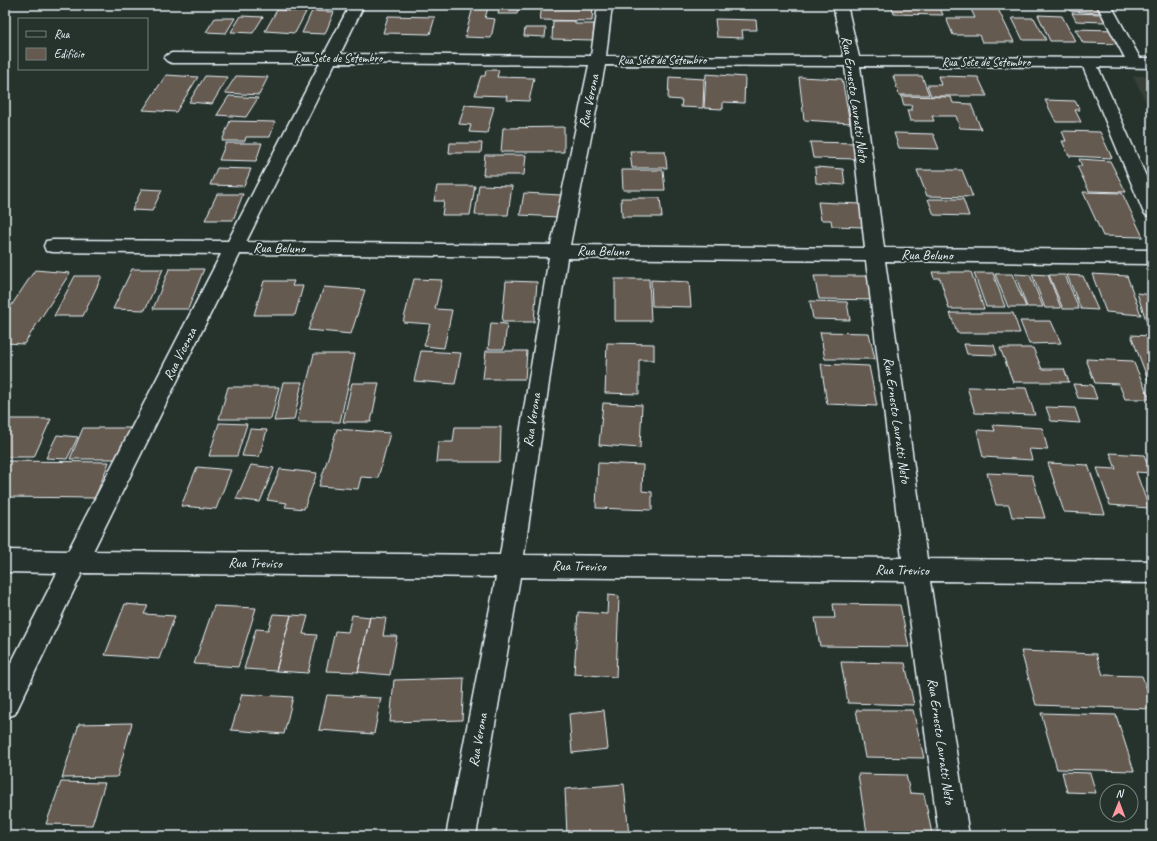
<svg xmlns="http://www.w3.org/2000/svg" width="1157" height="841" font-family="Caveat,sans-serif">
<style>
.built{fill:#393f38}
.building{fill:#655a50;stroke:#e8f1f8}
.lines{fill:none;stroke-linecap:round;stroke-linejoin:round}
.street-casing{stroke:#e8f1f8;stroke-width:3}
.street{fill:#26332d;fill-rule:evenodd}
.labels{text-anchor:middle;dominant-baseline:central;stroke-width:4;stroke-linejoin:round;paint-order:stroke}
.far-street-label{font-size:12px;fill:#e8f1f8;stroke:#26332d}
.street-label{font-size:14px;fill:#e8f1f8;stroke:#26332d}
</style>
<rect width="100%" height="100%" fill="#26332d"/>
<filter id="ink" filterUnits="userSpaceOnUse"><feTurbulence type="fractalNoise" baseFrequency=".025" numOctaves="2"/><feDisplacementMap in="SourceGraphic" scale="8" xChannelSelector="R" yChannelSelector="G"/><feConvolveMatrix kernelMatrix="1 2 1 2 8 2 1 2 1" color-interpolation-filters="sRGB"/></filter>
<g filter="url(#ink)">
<path class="built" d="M1133,76H1152V114Z"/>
<path class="building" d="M500,5H519L517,14H498Z
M542,5H593L592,21L540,20Z
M891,5H939L943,15L894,14Z
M969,5H996L1014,42H982L979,35H953L946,18H975Z
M1067,5H1096L1100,13L1070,11Z
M473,7L488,8L485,18L495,19L491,38L465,37Z
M277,10L306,12L295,33L265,31Z
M312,11L334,12L325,34L302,33Z
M1072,13L1101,14L1105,22L1076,21Z
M1038,15L1062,16L1075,41H1050Z
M241,16L263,17L253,33L231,32Z
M388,16L435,17L430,34L383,33Z
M215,18H235L226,33L206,32Z
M1012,18H1034L1046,40H1023Z
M715,19L756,20L757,30H742L743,38L717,37Z
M553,21H575V24H594L593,40L552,39Z
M525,28H546L545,37L524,36Z
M1075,29L1114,30L1123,44L1083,43Z
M486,70H499L497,77L534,78L529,101L506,100L507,96L475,95L481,76H485Z
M706,74L745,77L744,103L723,102V109L704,108Z
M166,75L198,77L176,112L143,110Z
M205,76L228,77L212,104L189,102Z
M236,76L268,77L259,95L225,93Z
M893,76H922L929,95H899Z
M938,76L978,77L987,96H931L927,85H941Z
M669,77L704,79L703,108L681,107L682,100L668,99Z
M799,77L842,79L850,123L804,120Z
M229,96L258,98L246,117L217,115Z
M901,96L951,97L953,103L971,104L981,129L960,128L956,116H932L934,121H910L907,110H912L911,105H904Z
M1045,100L1075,101L1080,110H1075L1081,122H1056Z
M465,105L494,107L487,133L469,132L471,125L459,124Z
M230,121L275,122L270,137H246L245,141H222Z
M564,127V152H501L503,128Z
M1062,131L1100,132L1112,158L1069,156L1062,141H1066Z
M894,133L933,134L939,149L899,148Z
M810,142L855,143L858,159L813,158Z
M226,143H262L256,161L219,160Z
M450,143H482L481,153H449Z
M630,151H665L667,168H632Z
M485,155H526L524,175H483Z
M1079,159L1110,161L1126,192L1089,191L1077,166H1082Z
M815,167L843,169L845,185L816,183Z
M217,168L251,169L244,186L210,185Z
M622,170H663L665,190H623Z
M917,170H962L973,197L927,196Z
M479,185L512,186L508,215H475Z
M437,186H475L470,215H442L444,201H434Z
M142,189L162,190L152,211L132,210Z
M1083,192L1122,193L1143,237L1103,236Z
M524,193L561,195L558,217L520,215Z
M217,194H243L233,220H205Z
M621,198H660L662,217H622Z
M928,199H963L969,216L934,215Z
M818,202L859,204L864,227L832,226L831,220H821Z
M132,269H163L145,310L113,309Z
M169,269H204L188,309H153Z
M35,270L70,273L24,344L5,343V315Z
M932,272H971L984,309H949L940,278H934Z
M974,273H993L1005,307H986Z
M995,274H1012L1026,307H1008Z
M1015,274L1030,275L1043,307H1027Z
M1032,274L1048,275L1061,308H1045Z
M1092,274L1127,276L1141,315L1106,312Z
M1049,275H1065L1079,309H1063Z
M1067,275L1083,276L1098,310L1081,309Z
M75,276H102L83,316H54Z
M814,276H874L880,300L819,299Z
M414,279L442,280L435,309L452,310L444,348L424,346L430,324L403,322Z
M615,279H649L651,321H615Z
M651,280L689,282L691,307L652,306Z
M264,281H294L292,286H303L295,315H254Z
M506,281L537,282L534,322H502Z
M324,287L365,290L351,334L308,330Z
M1137,293L1152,295V329H1149Z
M810,301L847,302L850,320L813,319Z
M950,313H1013L1020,333H957Z
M1020,321H1051L1061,343L1029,344Z
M491,323L507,324L504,349H488Z
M820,332L869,333L875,359H825Z
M1131,335L1152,336V390Z
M607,343L654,344V360H639V394L605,393Z
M964,344L994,345L997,355L967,354Z
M1000,348H1033L1042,369H1064L1069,382H1013Z
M421,351L461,353L455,384L414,381Z
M486,351H527L525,379H483Z
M314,354H355L340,422H297Z
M1086,359L1133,361L1150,399H1125L1119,384L1095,383Z
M821,364L869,366L877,406L827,404Z
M283,382H302L294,420L274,421Z
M352,383H379L371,422H343Z
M1073,384L1092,385L1097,399L1078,398Z
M228,387H279L271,419H219Z
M967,387L1026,388L1035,415L975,413Z
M603,403L642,405L640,448L599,445Z
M1046,407L1075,408L1080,423L1051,421Z
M5,419H51L34,457H5Z
M219,423L247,424L237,456H209Z
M993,425L1042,428L1048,450L1029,449L1032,460L983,457L977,430L995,431Z
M455,427H501L500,462H436L438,442H453Z
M83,428H133L122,459H70Z
M250,429L267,430L259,457L242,456Z
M337,429L390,433L378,478L361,477L358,489L319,486Z
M57,435L78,437L67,459L46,458Z
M1110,453L1144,455L1151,473L1136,472L1149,508L1110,505L1097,468L1116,469Z
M5,461L109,462L95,498L5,497Z
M598,463L643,465L642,491L652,492V510L596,508Z
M1048,463L1088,465L1105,514L1064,512Z
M251,465L274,468L260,502L236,499Z
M197,467L231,470L216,509L181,506Z
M280,469L317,473L304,509L285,507L287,503L267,500Z
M987,473L1032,475L1045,518L1012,517L1009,505H996Z
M608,595L619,596L616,677L574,674L578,612L607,614Z
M125,604L148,606L144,614L175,616L159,659L105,655Z
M833,604L900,605L909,647L820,646L815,618H835Z
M214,606L256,608L238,667L194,664Z
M273,614L291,615L276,671L244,669L256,629L268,630Z
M291,615L308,616L303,634L317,635L308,673L276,671Z
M352,615L370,617L358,672L326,671L335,631L348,632Z
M370,617L386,618L383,636H397L390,675L358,672Z
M1021,651L1096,654L1103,675L1142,676L1152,703V709L1036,705Z
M841,662L905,663L914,705L848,703Z
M464,678L462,720L390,722L394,680Z
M242,694L293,697L284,734L231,730Z
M327,695L381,698L374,734L319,730Z
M604,710L608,749L572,753L569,714Z
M856,710H913L924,758L865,757Z
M1041,713L1116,715L1134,771L1057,769Z
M132,723L117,777L62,778L79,724Z
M1062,772L1090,773L1096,793L1067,792Z
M858,774L906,775L910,793L924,794L932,834L867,833Z
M61,782L105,783L92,825L46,824Z
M624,784L629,836H567L565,789Z
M748,832L809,835V836H748Z"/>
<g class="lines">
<defs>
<path id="street" d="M350,5H364L340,54L591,56L598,5H612L606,56L844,57L833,5H847L859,57L1125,58L1097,5H1111L1140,58H1152V68L1098,67L1152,190V217L1146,215L1143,211L1083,67L860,66L884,248L1152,250V264L885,261L927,559L1152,561V583L930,581L969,836H939L905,581L520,577L476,836H446L496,577L82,573L15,714L5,718V675L57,573L5,572V550L68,551L221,254L53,252L46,251L44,246L46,241L53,240L228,241L320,63H172L167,61L164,58L167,55L172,53L324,54ZM335,63L589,65L551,245L246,242ZM605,65L845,66L865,248L570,245ZM240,254L549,257L500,555L93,551ZM567,258L866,261L902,558L524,555Z"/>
</defs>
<use href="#street" class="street-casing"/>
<use href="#street" class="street"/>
</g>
</g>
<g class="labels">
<g class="far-street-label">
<text x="338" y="58">Rua Sete de Setembro</text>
<text x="662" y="60">Rua Sete de Setembro</text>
<text x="986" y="62">Rua Sete de Setembro</text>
</g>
<g class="street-label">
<text transform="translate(855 99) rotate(82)">Rua Ernesto Lavratti Neto</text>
<text transform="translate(589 101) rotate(-78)">Rua Verona</text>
<text transform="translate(279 248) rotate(1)">Rua Beluno</text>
<text transform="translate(603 251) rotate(1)">Rua Beluno</text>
<text transform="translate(927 255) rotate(1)">Rua Beluno</text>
<text transform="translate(180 354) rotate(-63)">Rua Vicenza</text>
<text transform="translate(532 420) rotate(-81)">Rua Verona</text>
<text transform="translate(897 420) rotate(82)">Rua Ernesto Lavratti Neto</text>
<text transform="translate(255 563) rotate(1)">Rua Treviso</text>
<text transform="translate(579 566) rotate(1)">Rua Treviso</text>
<text transform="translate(902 570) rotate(1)">Rua Treviso</text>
<text transform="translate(478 740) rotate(-80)">Rua Verona</text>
<text transform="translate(941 741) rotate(82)">Rua Ernesto Lavratti Neto</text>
</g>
</g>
<rect width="1157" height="841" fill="none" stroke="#26332d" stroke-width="20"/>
<rect x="10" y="10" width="1137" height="821" fill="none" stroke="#e8f1f8" stroke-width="1.5" filter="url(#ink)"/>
<rect x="18" y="18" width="130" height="52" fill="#26332d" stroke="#747f7e"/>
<rect x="26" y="31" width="20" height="6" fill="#26332d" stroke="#747f7e"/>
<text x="54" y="38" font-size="12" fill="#e8f1f8">Rua</text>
<rect x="26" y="48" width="20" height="12" fill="#655a50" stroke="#747f7e"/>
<text x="54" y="58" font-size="12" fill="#e8f1f8">Edifício</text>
<g transform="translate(1119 803) rotate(1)"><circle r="19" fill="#26332d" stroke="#747f7e"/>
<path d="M0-3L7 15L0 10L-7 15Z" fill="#ff9aa2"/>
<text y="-6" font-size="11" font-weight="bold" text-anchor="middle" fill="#e8f1f8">N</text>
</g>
</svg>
